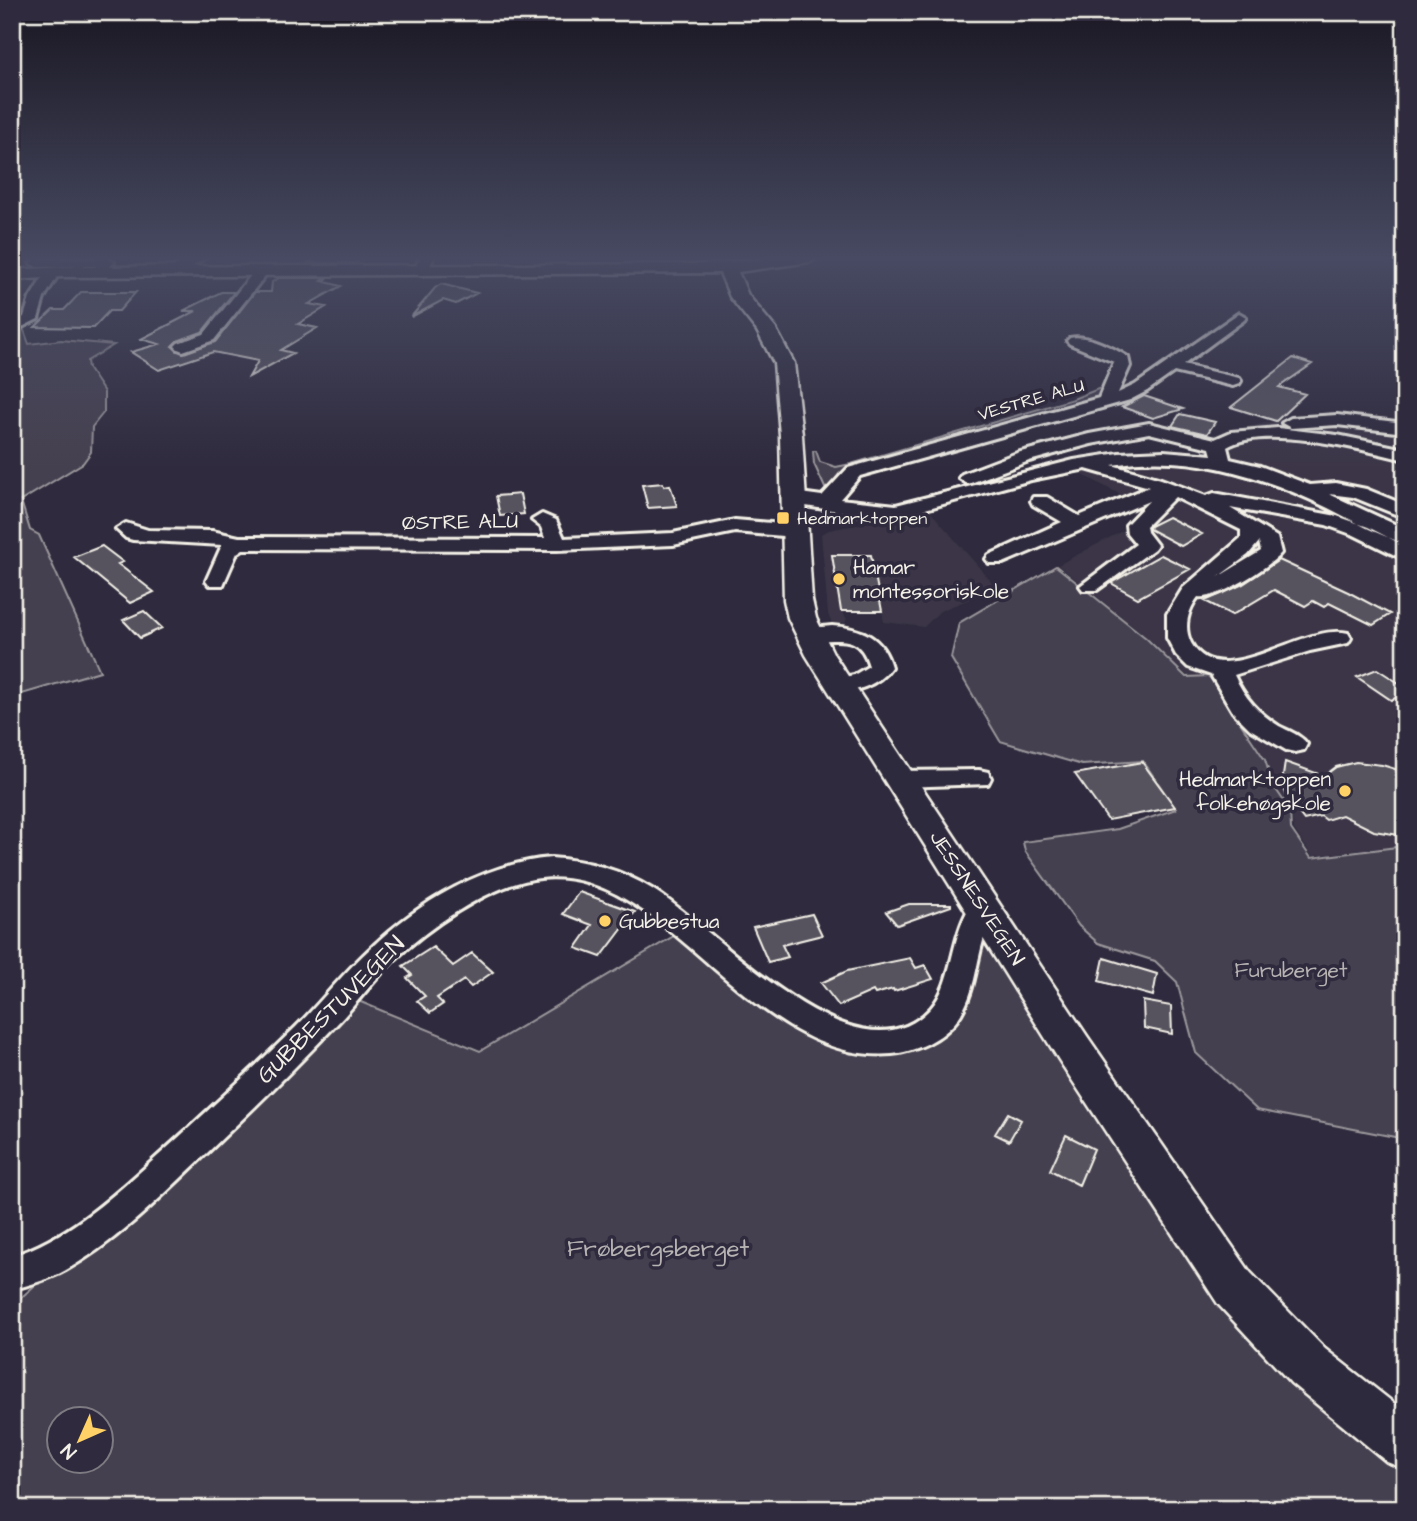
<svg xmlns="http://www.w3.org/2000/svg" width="1417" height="1521" font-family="'Architects Daughter',sans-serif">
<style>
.built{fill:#3b3647}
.green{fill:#454050;stroke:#9c989c;stroke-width:2;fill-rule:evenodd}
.building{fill:#56525f;stroke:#f4f1e8;stroke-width:2}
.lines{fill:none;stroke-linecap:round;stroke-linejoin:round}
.minor-casing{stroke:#f4f1e8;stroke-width:6}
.major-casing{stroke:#f4f1e8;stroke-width:5}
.minor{fill:#2f2a3d;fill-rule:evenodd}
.major{fill:#2f2a3d;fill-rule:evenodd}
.poi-dot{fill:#ffd166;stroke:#2f2a3d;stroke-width:2.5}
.labels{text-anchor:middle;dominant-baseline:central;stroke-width:7;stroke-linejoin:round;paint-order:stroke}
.far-street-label{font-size:18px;fill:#f4f1e8;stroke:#2f2a3d}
.far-poi-label{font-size:18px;fill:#f4f1e8;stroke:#2f2a3d;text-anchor:start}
.street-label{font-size:21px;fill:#f4f1e8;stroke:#2f2a3d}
.poi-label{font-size:21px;fill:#f4f1e8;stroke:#2f2a3d;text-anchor:start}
.park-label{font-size:21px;fill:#b7b3b3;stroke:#2f2a3d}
.near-street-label{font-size:24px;fill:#f4f1e8;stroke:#2f2a3d}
.near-park-label{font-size:24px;fill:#b7b3b3;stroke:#2f2a3d}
</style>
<rect width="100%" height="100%" fill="#2f2a3d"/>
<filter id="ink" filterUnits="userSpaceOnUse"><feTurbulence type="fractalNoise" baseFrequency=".0143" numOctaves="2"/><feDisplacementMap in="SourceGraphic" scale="14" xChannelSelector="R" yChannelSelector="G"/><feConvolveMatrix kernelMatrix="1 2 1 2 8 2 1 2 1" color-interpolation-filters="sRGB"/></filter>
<g filter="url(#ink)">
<path class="built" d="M408,257H661V263H637L628,260L406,262Z
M1316,417L1405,426V845L1312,856L1294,829L1291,810L1275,786L1267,761L1211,675L1187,676L1148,638L1058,565L1156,513L1060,463L1127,453L1206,456L1210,450L1188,440L1275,421Z
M930,511L997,588L940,611L924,627L884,622L882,611L842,612L847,619L845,623L832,624L828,614L821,534L829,530Z"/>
<path class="green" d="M24,330L29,344L61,340L114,345L87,361L88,368L104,392V412L92,427L91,452L83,463L21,501L30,530L39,535L100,671L12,697V333Z
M1103,387L1105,394L1093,401L849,468L839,474L830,489L826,490L814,464L813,451H816L820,462L836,467L851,464L1073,399Z
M1056,566L1146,638L1186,677L1209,676L1265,760L1273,785L1290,810L1291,829L1311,858L1405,846V1139L1257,1110L1196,1053L1177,982L1155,961L1098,943L1079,926L1025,851L1023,842L1118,829L1176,809L1143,761L1082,765L1000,741L951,658L959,623Z
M679,933L806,1035L851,1054L899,1051L984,937L1110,1129L1405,1438V1509H12V1306L351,998L480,1051ZM60,1420H102V1462H60Z"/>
<path class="building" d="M318,257H365L355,263H307Z
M279,278H328L322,281L341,286L309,304L326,307L298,324L317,328L281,350L293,353L249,377L258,361L213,352L159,370L131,352L159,344L141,339L196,311H183L221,292H234L202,332L177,341L172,346L184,353L215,342L255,292H271L272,282Z
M441,284L477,293L456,304L443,300L411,317L435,288Z
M81,292H136L119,311H109L93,328L35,327L53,310H64Z
M1293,358L1312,364L1279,387L1305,394L1276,421L1231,407Z
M1144,396L1183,409L1153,418L1122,407Z
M1180,414L1215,422L1207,434L1172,426Z
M663,483L664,486L670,485L677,506L648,508L642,485Z
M520,494L524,514L500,516L496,496Z
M1168,517L1202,534L1181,546L1149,529L1150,526Z
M102,546L123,562L118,564L154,592L130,603L74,557Z
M832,555H871L882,611H841Z
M1161,555L1190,569L1138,598L1111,583Z
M1279,560L1348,592L1390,614L1373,625L1329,603L1324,607L1313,601L1305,606L1274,590L1232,615L1205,601L1243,584Z
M144,611L162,628L140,638L123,620Z
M1377,669L1405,687V694L1391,700L1357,677Z
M1142,762L1175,807L1108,820L1075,774Z
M1285,762L1324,776L1336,767L1356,762L1382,765L1405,772V836L1374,831L1342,815L1326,820L1321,816L1304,820L1288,799L1282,783Z
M579,892L635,912L601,957L576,948L592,925L563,914Z
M909,904H951V906L897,925L886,912Z
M812,914L822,935L782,945L788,957L768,962L753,927Z
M433,947L453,966L472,953L493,972L471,987L464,980L437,998L443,1004L430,1013L417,1001L425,996L407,978L412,975L403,966Z
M910,958L916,968L925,965L933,979L894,991L893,989L875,994L873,991L839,1006L821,983L847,971Z
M1104,958L1157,974L1153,996L1099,981Z
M1143,1001L1171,1006L1172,1034L1144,1028Z
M1008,1113L1021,1120L1009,1141L995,1134Z
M1066,1135L1094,1149L1079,1185L1050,1170Z"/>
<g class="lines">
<defs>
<path id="minor" d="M189,257H206L180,275H170V269Z
M420,257H434L426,274L421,275L414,271Z
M107,258L114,262L103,275L98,276L91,272L96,266L37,267L30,263L37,259Z
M53,268L60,272L44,298L38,319L12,332V322L24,317L30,298L48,269Z
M261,268L268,272L214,340L183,351L178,349L175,346L178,343L204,334L256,269Z
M1239,313L1246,317L1244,320L1183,365L1239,378L1241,381L1239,384L1233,386L1174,372L1147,391L1130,400L860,476L840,499L896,505L1074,460L1119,453L1164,451L1212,455L1210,448L1149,433L1091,444L1029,461L968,484L959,478L962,474L1017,453L1089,434L1149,423L1215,439L1231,432L1278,428L1337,435L1405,449V460C1364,450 1264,424 1227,447L1230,459L1260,466L1310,485L1336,483L1366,489L1405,505V518L1353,497L1329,494L1405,529V543C1378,536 1351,519 1326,507C1258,474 1188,453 1112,465L1161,479L1206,496L1214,493L1337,516L1368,527L1405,546V560L1354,535L1326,525L1230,508L1277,537L1281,553C1270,567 1215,601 1198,597C1188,610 1183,627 1191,643C1220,695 1302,622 1348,633L1351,638L1348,643L1310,651L1234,675C1244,697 1258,713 1279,726C1288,731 1301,735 1307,744L1304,750L1295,752L1286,750L1250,729L1233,712L1211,675L1188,667L1176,655L1167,638V614L1183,588L1241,538V530L1175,497L1146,526L1147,532L1157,545L1154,549L1097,590H1083L1080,586L1136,544L1127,533L1126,525L1149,501L1003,563H989L986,559L989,555L1062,522L1033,505L1031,501L1033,497H1047L1079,516L1149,487L1086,469L1031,480L896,517L869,516L793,504L784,498L793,492L822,496L848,468L1099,398L1114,362L1070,344L1067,341L1070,338C1087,334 1113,348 1128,357L1130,366L1118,393L1135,385ZM1259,542L1261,551L1218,577L1248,555Z
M1337,415L1405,423V433L1337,425L1291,428L1282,423L1291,418Z
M542,514L556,520L564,538L673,533L735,520L794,525L804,531L794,537L735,532L673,545L557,550L243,549L237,553L223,585H209L206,581L222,545L133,540L126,538L116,529L126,523L148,530L212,531L239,537L545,538L541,527L532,520Z
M832,626C862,628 883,637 891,667C879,685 852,695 831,690L828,685L831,680L854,675L869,666C858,626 830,646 801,639L798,634L801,629Z
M979,770L988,772L991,778L988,784L901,787L892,785L889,779L892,773L901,771Z
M551,858C587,860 621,870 652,889C714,926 856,1091 931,1008C952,985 951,940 968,910L988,904L998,907L1002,914L998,921L989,924C975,955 978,991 957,1020C943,1039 915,1052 892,1054C746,1065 664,856 533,879C486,887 426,929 392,962C371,983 354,1007 333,1028C292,1071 250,1112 207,1153C163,1195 119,1240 66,1270C49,1280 30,1284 12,1290V1256C64,1240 108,1201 148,1165C198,1120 248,1074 296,1027C322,1001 345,971 373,946C419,902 486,863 551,858Z"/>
<path id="major" d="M779,257H819L810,262L738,272L748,295L776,329L794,363L802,435L812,600L816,618L834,655L1087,1036L1250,1272L1325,1349L1405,1412V1469L1387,1462L1291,1383L1218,1304L1059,1060L806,655L788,618L784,600L780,435L774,363L757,331L730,297L720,273L63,277L12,280V270L63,267L704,264Z"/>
</defs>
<use href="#minor" class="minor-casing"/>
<use href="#major" class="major-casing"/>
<use href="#minor" class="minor"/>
<use href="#major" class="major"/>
</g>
</g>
<linearGradient id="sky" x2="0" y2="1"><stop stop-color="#1a1722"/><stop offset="0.55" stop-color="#474a62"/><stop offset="1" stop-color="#474a62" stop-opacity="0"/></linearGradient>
<rect width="1417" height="470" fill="url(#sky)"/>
<g class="poi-dot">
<rect x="776" y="511" width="14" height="14" rx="3.5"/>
<circle cx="839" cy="579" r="7"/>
<circle cx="1345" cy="791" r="7"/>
<circle cx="605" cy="921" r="7"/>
</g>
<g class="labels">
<g class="far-street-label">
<text transform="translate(1031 400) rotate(-16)">VESTRE ALU</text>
</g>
<g class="far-poi-label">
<text x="797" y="518">Hedmarktoppen</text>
</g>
<g class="street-label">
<text transform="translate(460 522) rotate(-1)">ØSTRE ALU</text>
<text transform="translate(977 898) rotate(57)">JESSNESVEGEN</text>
</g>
<g class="poi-label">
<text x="853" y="567">Hamar<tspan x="853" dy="24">montessoriskole</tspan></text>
<text x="1331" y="779" text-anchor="end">Hedmarktoppen<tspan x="1331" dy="24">folkehøgskole</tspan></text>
<text x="619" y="921">Gubbestua</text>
</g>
<g class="park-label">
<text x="1291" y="970">Furuberget</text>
</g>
<g class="near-street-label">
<text transform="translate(331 1010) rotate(-45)">GUBBESTUVEGEN</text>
</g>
<g class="near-park-label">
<text x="658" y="1249">Frøbergsberget</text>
</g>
</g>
<rect width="1417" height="1521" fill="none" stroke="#2f2a3d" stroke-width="42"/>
<rect x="21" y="21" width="1375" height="1479" fill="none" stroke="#f4f1e8" stroke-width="2.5" filter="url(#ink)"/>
<g transform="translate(80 1440) rotate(225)"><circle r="33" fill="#2f2a3d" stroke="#7e7a81" stroke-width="2"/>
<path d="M0-5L12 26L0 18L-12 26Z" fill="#ffd166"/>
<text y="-10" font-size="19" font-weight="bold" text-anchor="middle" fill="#f4f1e8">N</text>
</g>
</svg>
